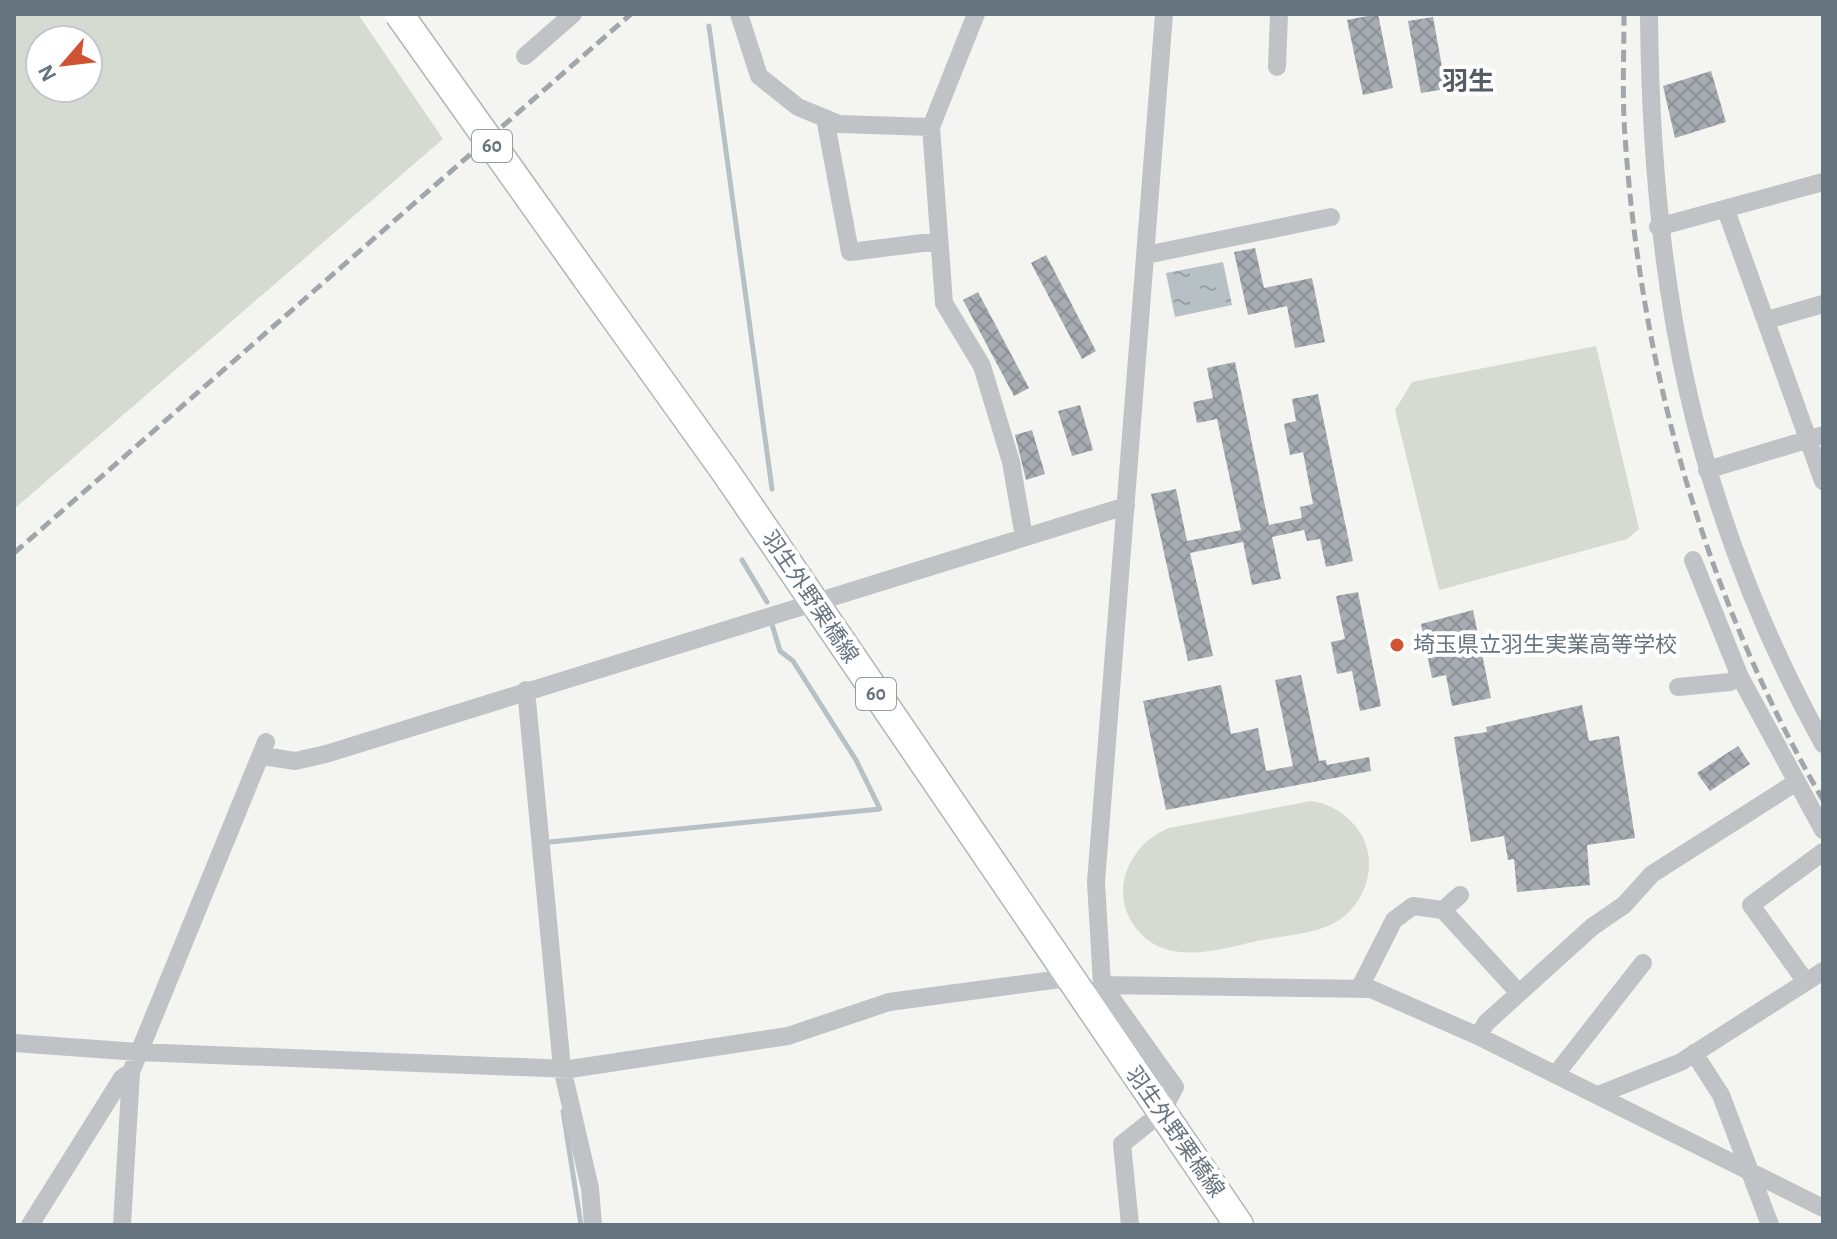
<svg xmlns="http://www.w3.org/2000/svg" width="1837" height="1239" font-family="'Alegreya Sans','Noto Sans JP',sans-serif">
<style>
.green{fill:#d6dbd2;fill-rule:evenodd}
.water{fill:url(#water-ripples)}
.lines{fill:none;stroke-linecap:round;stroke-linejoin:round}
.stream{stroke:#b7c1c5;stroke-width:5}
.building{fill:url(#building-cross-hatch)}
.primary-casing{stroke:#b1b5b8;stroke-width:31}
.street{stroke:#c0c3c6;stroke-width:18}
.primary{stroke:#fff;stroke-width:28}
.rail{stroke:#a1a6aa;stroke-width:5;stroke-dasharray:12 6;stroke-linecap:butt}
.primary-bridge-casing{stroke:#b1b5b8;stroke-width:31;stroke-linecap:butt}
.primary-bridge{stroke:#fff;stroke-width:28}
.poi-dot{fill:#d25333;stroke:#fff;stroke-width:3}
.labels{text-anchor:middle;dominant-baseline:central;stroke-width:8;stroke-linejoin:round;paint-order:stroke}
.shield{fill:#fff;stroke:#949ea5;stroke-width:2}
.shield-label{font-size:20px;font-weight:bold;fill:#66747f}
.street-label{font-size:22px;fill:#66747f;stroke:#fff}
.poi-label{font-size:22px;fill:#66747f;stroke:#fff;text-anchor:start}
.quarter-label{font-size:26px;font-weight:bold;fill:#535d65;stroke:#fff}
</style>
<defs>
<pattern id="water-ripples" width="26" height="14" patternUnits="userSpaceOnUse" patternTransform="scale(2)"><rect width="26" height="14" fill="#b7c1c5"/><path d="M2 4q2-2 4 0t4 0M15 11q2-2 4 0t4 0" fill="none" stroke="#99a1a5"/></pattern>
<pattern id="building-cross-hatch" width="8" height="8" patternUnits="userSpaceOnUse" patternTransform="scale(2)"><rect width="8" height="8" fill="#a6acb1"/><path d="M0 0l8 8M0 8l8-8" fill="none" stroke="#8b9195"/></pattern>
</defs>
<rect width="100%" height="100%" fill="#f4f4f1"/>
<path class="green" d="M14,14H358L443,139L14,509ZM40,40H88V88H40Z
M1596,346L1639,529L1627,539L1439,590L1395,410L1412,382Z
M1311,801C1332,804 1350,816 1361,834C1380,866 1364,911 1328,926C1308,934 1284,936 1262,940C1224,948 1171,967 1140,933C1106,896 1127,845 1169,828Z"/>
<path class="water" d="M1223,262L1232,305L1175,317L1166,273Z"/>
<g class="lines">
<path class="stream" d="M709,26L772,489
M742,560L767,602
M550,842L880,809L856,760L793,661L780,651L771,621
M563,1111L581,1225"/>
</g>
<path class="building" d="M1378,14L1393,88L1363,95L1347,20Z
M1433,17L1446,89L1421,93L1408,21Z
M1711,71L1726,122L1675,138L1663,86Z
M1255,248L1264,288L1312,278L1325,342L1295,348L1287,306L1248,315L1234,252Z
M1046,255L1096,351L1082,359L1031,263Z
M978,292L1029,388L1014,396L963,300Z
M1235,362L1269,525L1302,518L1300,507L1313,504L1303,452L1290,455L1284,424L1296,421L1292,399L1318,394L1353,561L1326,567L1320,539L1307,541L1304,530L1272,537L1281,579L1252,585L1243,542L1190,553L1213,656L1188,661L1151,494L1176,489L1187,541L1241,530L1217,419L1197,423L1193,402L1213,398L1207,368Z
M1080,405L1093,450L1072,456L1058,411Z
M1032,430L1045,474L1026,480L1015,435Z
M1358,592L1381,706L1360,711L1352,671L1337,674L1331,642L1345,639L1336,596Z
M1473,610L1491,698L1452,706L1446,675L1432,678L1421,624Z
M1301,675L1319,761L1326,760L1327,765L1369,757L1371,771L1166,810L1143,701L1221,685L1231,734L1258,728L1266,771L1293,766L1275,680Z
M1582,705L1589,741L1619,736L1635,838L1587,845L1590,885L1517,892L1514,859L1508,860L1504,836L1471,842L1454,737L1487,732L1486,727Z
M1738,746L1750,764L1710,791L1697,773Z"/>
<g class="lines">
<defs>
<path id="primary" d="M586,277L727,474L1239,1225"/>
</defs>
<use href="#primary" class="primary-casing"/>
<path class="street" d="M739,14L759,76L798,107L839,124L931,127
M976,14L931,127L944,303L982,366L1011,462L1024,537
M1649,14C1651,282 1692,506 1823,744
M525,56L573,14
M1277,67L1279,14
M825,118L850,252L939,241
M1726,210L1823,481
M1658,227L1823,182
M1146,255L1331,217
M1767,320L1823,304
M1707,470L1823,435
M1693,560L1740,677L1823,830
M1678,687L1730,682L1740,677
M526,690L562,1068L590,1188L593,1225
M263,756L295,761L326,754L1126,506
M1460,895L1443,910L1519,993
M1806,982L1751,905L1823,852
M1102,985L1371,989L1478,1036L1823,1208
M1359,989L1394,920L1413,906L1443,910
M1478,1036L1486,1023L1592,927L1624,905L1652,874L1795,783
M14,1043L138,1052L570,1069L788,1036L889,1002L1068,978
M1694,1053L1721,1095L1770,1225
M1556,1074L1643,963
M1598,1095L1681,1062L1823,971
M30,1225L122,1078L131,1072
M122,1225L131,1072L266,742
M1130,1225L1122,1144L1161,1113L1175,1087L1102,985L1096,882L1164,14"/>
<use href="#primary" class="primary"/>
<path class="rail" d="M1624,14C1624,54 1622,96 1625,136C1641,370 1705,597 1823,800
M14,553L631,14"/>
<defs>
<path id="primary-bridge" d="M399,14L586,277"/>
</defs>
<use href="#primary-bridge" class="primary-bridge-casing"/>
<use href="#primary-bridge" class="primary-bridge"/>
</g>
<circle class="poi-dot" cx="1397" cy="645" r="8"/>
<g class="labels">
<g class="shield">
<rect x="472" y="130" width="40" height="32" rx="6"/>
<rect x="856" y="678" width="40" height="32" rx="6"/>
</g>
<g class="shield-label">
<text x="492" y="146">60</text>
<text x="876" y="694">60</text>
</g>
<g class="street-label">
<text transform="translate(810 597) rotate(56)">羽生外野栗橋線</text>
<text transform="translate(1175 1132) rotate(55)">羽生外野栗橋線</text>
</g>
<g class="poi-label">
<text x="1413" y="645">埼玉県立羽生実業高等学校</text>
</g>
<g class="quarter-label">
<text x="1468" y="82">羽生</text>
</g>
</g>
<rect width="1837" height="1239" fill="none" stroke="#66747f" stroke-width="32"/>
<g transform="translate(64 64) rotate(242)"><circle r="38" fill="#ffffff" stroke="#c2c7cc" stroke-width="2"/>
<path d="M0-6L14 30L0 20L-14 30Z" fill="#d25333"/>
<text y="-12" font-size="22" font-weight="bold" text-anchor="middle" fill="#66747f">N</text>
</g>
</svg>
